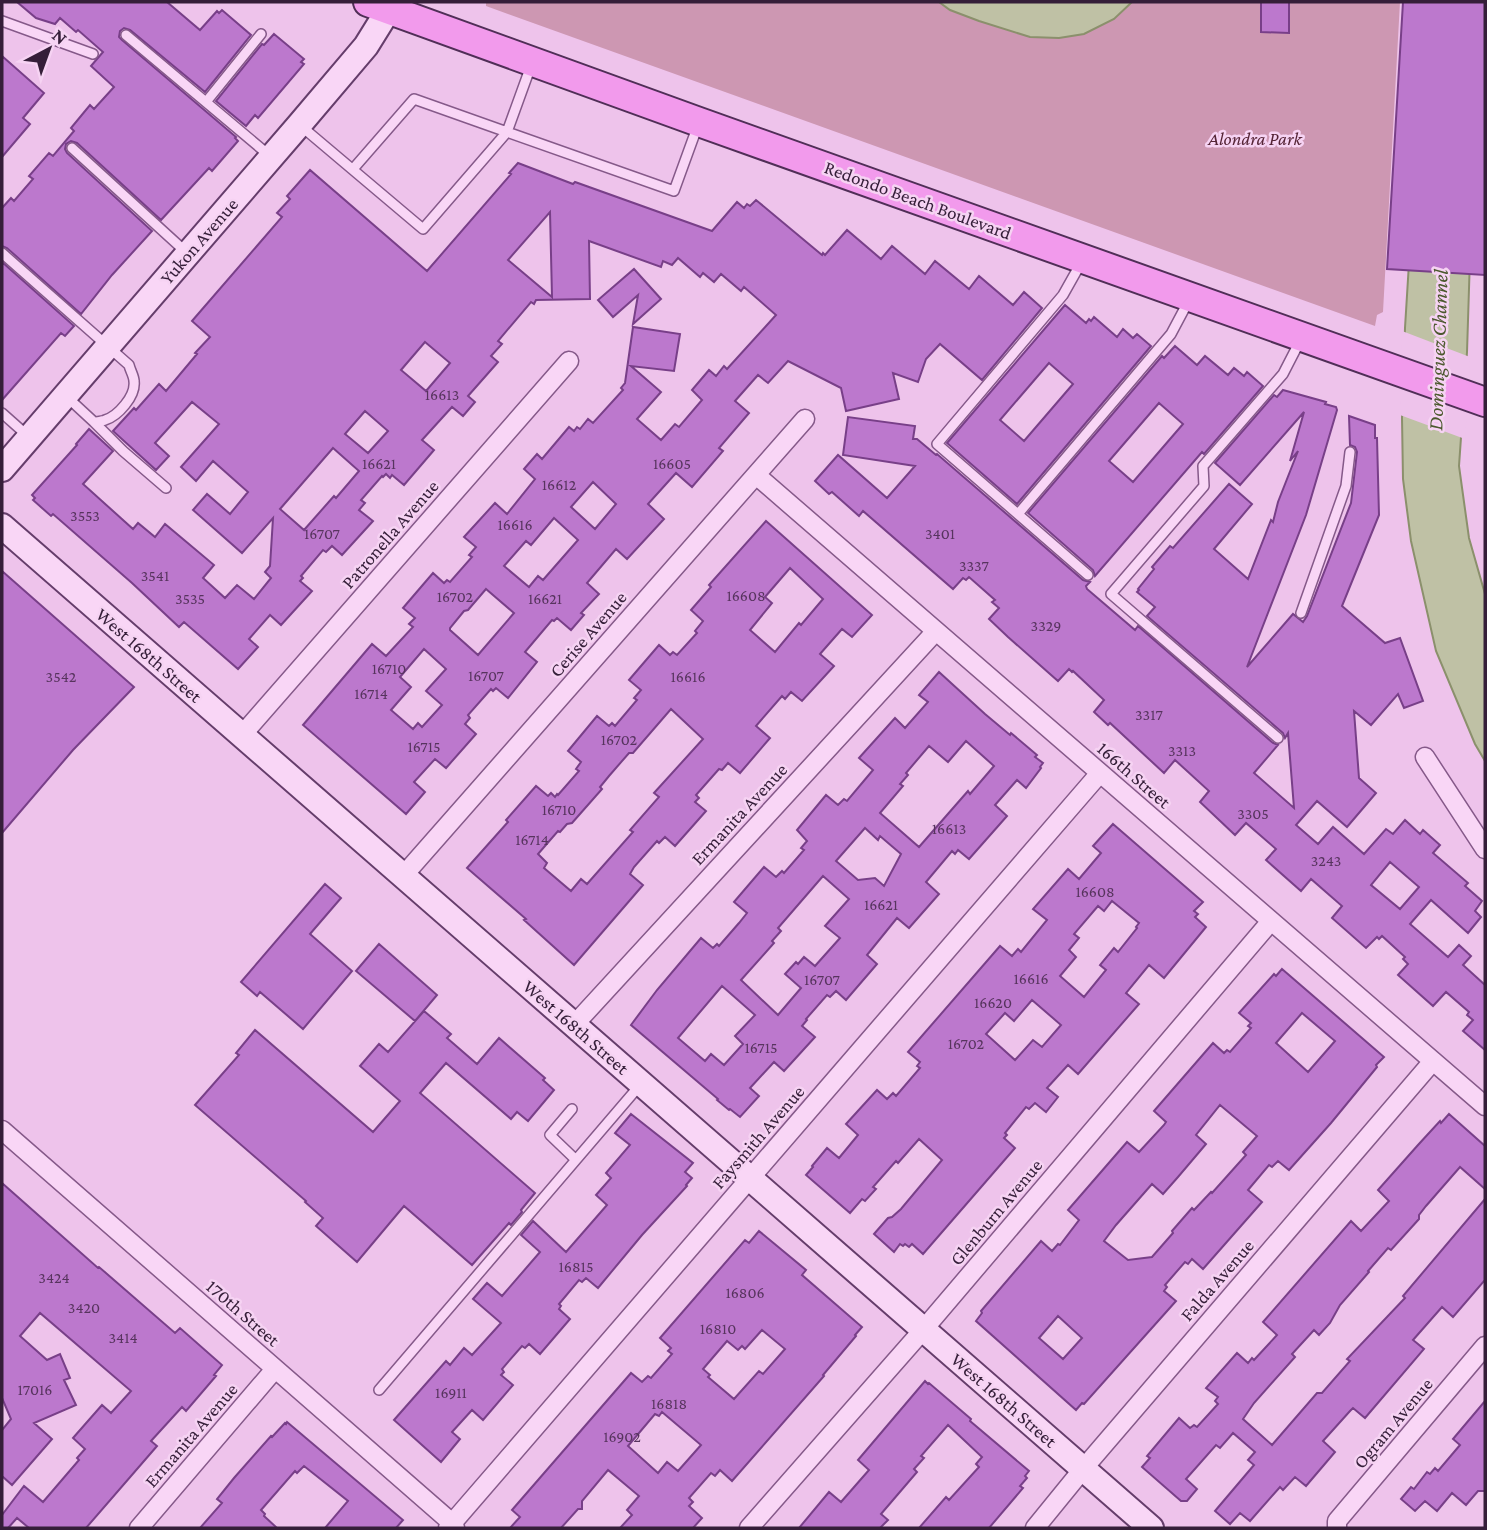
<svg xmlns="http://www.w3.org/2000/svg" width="1487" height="1530" font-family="'Crimson Pro',serif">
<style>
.green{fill:#cd97b2}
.water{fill:#bfc1a5;stroke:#8b906c;stroke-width:2}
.pier{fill:#eec3eb}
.building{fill:#bc78cd;stroke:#783f88;stroke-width:2;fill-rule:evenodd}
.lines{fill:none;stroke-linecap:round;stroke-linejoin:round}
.lane-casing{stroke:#855989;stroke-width:12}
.street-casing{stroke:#855989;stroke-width:21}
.secondary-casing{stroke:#653d6b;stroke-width:28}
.primary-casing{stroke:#502e57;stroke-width:32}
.lane{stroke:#f9d6f6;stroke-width:9}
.street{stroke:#f9d6f6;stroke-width:18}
.secondary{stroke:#f9d6f6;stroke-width:24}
.primary{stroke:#f29aec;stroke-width:28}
.labels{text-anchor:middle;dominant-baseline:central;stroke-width:5;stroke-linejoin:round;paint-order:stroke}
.number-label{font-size:16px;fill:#57345e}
.park-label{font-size:19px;font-style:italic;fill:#552436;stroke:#f6d3f3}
.street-label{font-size:19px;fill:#351e39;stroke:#f6d3f3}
.water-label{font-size:21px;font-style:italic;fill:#4b582d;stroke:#f6d3f3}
</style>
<rect width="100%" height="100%" fill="#eec3eb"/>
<path class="green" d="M486,2H1400L1383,312L1377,315L1375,326L486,6Z"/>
<path class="water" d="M939,2H1132L1114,19L1084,34L1059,38L1030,37L979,21L950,10Z
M1425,2H1485L1470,257L1467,352L1459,466L1469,538L1485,594V761L1475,744L1436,651L1411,541L1403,479L1402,418L1405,328Z"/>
<path class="pier" d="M1402,331L1470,357L1465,439L1400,415Z"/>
<path class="building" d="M17,2H167L200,30L217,11L219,13L222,10L251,35L205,92L130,30L124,28L120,31L119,37L122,40L236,137L235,138L238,141L212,171L209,168L161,220L77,143L71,141L66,144L65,149L67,153L152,231L112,275L81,314L7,248L2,246V208L11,198L14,201L33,179L29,176L49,153L53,156L74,131L71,128L90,105L94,109L114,87L91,66L103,52L78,30L76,32L60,18L55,24L36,18Z
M1261,2H1289V33L1261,32Z
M1403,2H1485V275L1387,269Z
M274,34L304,59L301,62L304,64L258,118L255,115L246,126L216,101L262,44L264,45Z
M2,56L44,93L23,118L30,124L2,157Z
M518,163L573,184L575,182L712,231L737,202L744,208L747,204L750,206L756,200L822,255L823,253L825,255L847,230L881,259L892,246L925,274L935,261L969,289L979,276L1013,305L1024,292L1042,308L982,380L940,344L926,359L918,382L893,373L899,399L846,411L841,388L788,361L768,383L758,375L735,401L749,413L719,448L723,451L692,487L676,473L648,504L664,519L627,559L616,549L587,583L599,594L581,613L584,615L571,630L557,618L554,621L552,620L525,652L537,662L508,698L496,688L493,691L491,689L468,715L470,718L465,724L476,734L446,768L435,759L414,782L425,792L406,814L303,725L372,644L386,656L413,627L409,624L415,618L403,608L433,573L444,583L447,580L450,582L472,557L469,555L476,547L464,537L495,503L507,514L535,479L524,469L537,454L542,459L569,427L574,431L577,427L580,429L588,419L593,423L623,390L621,388L625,383L633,327L680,334L674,371L631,366L661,392L637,419L661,440L675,424L679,427L702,400L692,390L709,370L716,376L724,366L727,369L776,315L744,287L741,291L721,274L714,282L703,273L700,277L678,258L672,265L663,261L661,267L589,241L590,299L536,300L534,304L531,302L498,341L502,344L491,356L498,362L468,396L475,402L463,416L452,407L422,440L434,450L404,485L392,475L390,478L386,474L383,477L382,476L361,500L365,503L359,510L373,521L342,555L332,546L326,552L323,550L301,576L303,578L300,581L312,591L281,625L270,615L249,639L258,647L238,669L184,622L179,627L132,583L53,514L51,516L33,500L35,498L32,495L77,445L76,444L89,429L113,451L83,484L133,529L138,523L155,537L165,524L214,565L203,578L225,598L237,585L254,599L271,578L265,572L270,566L273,518L242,553L193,510L207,494L230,514L248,492L213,461L196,481L181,467L219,424L192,402L155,443L169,456L156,470L113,431L134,408L136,410L159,384L166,391L197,354L195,353L210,337L192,321L282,217L277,213L290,199L287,196L310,170L427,271L511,174L509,173ZM550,212L552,297L508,260ZM425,342L450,363L426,391L401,370ZM365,411L388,431L368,453L345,434ZM333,448L359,471L336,498L334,496L304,530L280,509ZM593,482L616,504L595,529L571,507ZM554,518L578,540L543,580L538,576L529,587L504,566L526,541L531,545ZM486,589L514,613L478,655L450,630V628L464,611L468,610ZM424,649L446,669L426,691L442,705L422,727L418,723L413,729L391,710L411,687L400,677Z
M2,262L74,326L65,336L61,333L2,400Z
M634,269L661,299L633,324L638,295L613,317L598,300Z
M1065,305L1086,323L1089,319L1091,321L1094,317L1117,337L1123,329L1133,338L1137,334L1151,346L1017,504L947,443ZM1049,363L1073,384L1024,441L1000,420Z
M1175,346L1197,365L1205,356L1228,375L1234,368L1244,376L1247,372L1263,386L1204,454L1202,452L1095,576L1093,570L1028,513L1162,356L1164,358ZM1159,403L1183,424L1133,482L1109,461Z
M1283,390L1326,402L1325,404L1336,407L1337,410L1306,515L1247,667L1293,614L1303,622L1307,616L1351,503L1357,452L1355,447L1350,445L1349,416L1375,425V438H1377L1379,515L1342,606L1385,643L1400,638L1423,701L1404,708L1398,694L1371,725L1354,711L1359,778L1376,793L1347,827L1317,801L1296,825L1318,844L1333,827L1364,854L1386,829L1393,834L1405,820L1420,834L1423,830L1440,845L1433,853L1468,883L1465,886L1482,901L1475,911L1481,917L1468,933L1431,900L1410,924L1448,957L1459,945L1471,956L1463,965L1485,985V1050L1463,1031L1473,1020L1467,1015L1469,1012L1446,992L1433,1006L1398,975L1408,964L1403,959L1405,957L1382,936L1379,939L1377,937L1366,948L1332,918L1342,906L1311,879L1301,891L1266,860L1276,849L1246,823L1235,835L1200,802L1209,791L1175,760L1164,773L1110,723L1108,725L1094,712L1104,700L1073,671L1072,672L1069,669L1058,681L1008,637L989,619L999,608L992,602L995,600L969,577L966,580L963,578L953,589L863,511L859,516L832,492L829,494L815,481L838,455L887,498L915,466L843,455L848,417L915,426L913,439H917L936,455L937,454L1083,580L1090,582L1086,586L1087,589L1135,630L1138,626L1273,743L1278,745L1254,773L1294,808L1288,733L1285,738L1283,733L1147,616L1155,607L1137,592L1139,590L1138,589L1154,569L1152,567L1170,546L1173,548L1229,484L1252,504L1214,549L1248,579L1271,520L1273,522L1278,502L1298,451L1290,461L1304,412L1240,485L1215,463L1274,395L1277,397ZM1390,862L1419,887L1400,909L1371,885Z
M766,521L872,615L852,637L842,629L820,654L834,666L802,701L791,692L785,699L782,696L756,726L770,738L740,773L728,763L722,770L719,769L696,795L699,798L695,802L706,811L675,846L665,837L659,843L657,841L634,867L630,874L643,885L574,965L524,920L526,919L467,868L508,822L506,820L536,786L548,796L551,793L555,797L557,794L558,795L579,771L576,769L581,762L568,751L597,716L609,726L612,723L615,726L637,700L634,698L641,690L629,680L659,645L670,655L673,652L677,655L697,633L695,631L703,621L691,610L711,587L709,585ZM790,568L823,599L801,625L799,623L775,652L750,630L772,603L765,597ZM671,709L703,739L654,793L659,797L630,830L633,832L587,884L581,879L571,891L544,868L547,863L538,854L558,831L560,832L567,824L572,823L602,789L600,787L609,776L629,753H633Z
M2,571L134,687L73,750L2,833Z
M939,672L985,714L1010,735L1011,733L1037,755L1035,757L1043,763L1040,767L1041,768L1026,788L1017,780L995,805L1007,816L969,859L958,850L955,854L952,851L926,882L939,894L909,928L897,918L867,955L877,964L846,1000L836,991L830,997L827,995L806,1019L807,1020L802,1026L815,1037L784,1071L774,1062L750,1088L759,1096L740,1117L730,1109L729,1110L717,1100L718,1099L631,1025L657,990L701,938L713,948L717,944L719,946L739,923L747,913L734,902L764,867L776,877L782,871L784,873L804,850L801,848L807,841L797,830L826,795L838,805L844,799L847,801L873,770L859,758L895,718L905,728L928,702L919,695ZM966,741L994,766L970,794L968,791L919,847L880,813L903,786L900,784L908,775L906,773L929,746L948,762ZM865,828L878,840L880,836L901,854L884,886L875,878L858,880L836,861ZM823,876L849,899L825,926L840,938L815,966L804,957L798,964L796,962L785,974L801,988L778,1015L741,980L774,943L772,941L781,931L778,928ZM722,986L755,1015L735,1036L743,1044L724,1065L711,1054L705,1061L678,1038Z
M1113,824L1203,902L1194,911L1198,914L1195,917L1206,927L1164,978L1149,965L1126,993L1139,1004L1078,1074L1068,1065L1047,1088L1058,1097L1046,1112L1035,1103L1029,1109L1026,1107L1005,1133L1007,1135L1004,1138L1015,1148L923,1254L912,1244L909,1247L905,1244L903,1246L900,1244L894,1252L874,1234L888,1218L892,1217L901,1209L942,1160L919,1139L898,1163L896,1161L873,1187L876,1189L865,1201L862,1199L850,1213L806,1175L813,1167L812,1166L827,1148L839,1158L858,1135L846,1124L877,1090L887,1099L893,1093L896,1096L920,1068L917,1066L920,1062L908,1052L1000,946L1012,956L1018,949L1021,952L1047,920L1033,909L1068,869L1079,879L1101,853L1093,846ZM1112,901L1139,923L1136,927L1137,928L1118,952L1114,948L1100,965L1106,970L1084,997L1060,976L1076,957L1069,950L1079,938L1074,934L1098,906L1104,911ZM1032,1000L1061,1025L1042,1047L1033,1040L1015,1060L986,1034L1005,1013L1014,1021Z
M325,884L341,898L310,934L352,971L303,1029L260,992L257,996L241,982Z
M379,944L437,995L415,1021L356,971Z
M1282,969L1384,1057L1376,1065L1377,1067L1331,1123L1289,1170L1278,1161L1272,1167L1269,1165L1248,1190L1262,1202L1203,1269L1192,1259L1188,1264L1185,1262L1165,1285L1167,1287L1164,1291L1176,1301L1084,1404L1082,1403L1076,1410L976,1321L982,1313L981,1311L1041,1241L1052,1251L1058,1244L1060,1245L1079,1220L1068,1210L1127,1142L1139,1152L1164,1125L1166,1122L1154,1111L1213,1043L1224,1053L1227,1050L1230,1052L1251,1028L1248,1026L1251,1023L1239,1013L1274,974L1276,976ZM1302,1013L1335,1041L1308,1072L1276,1043ZM1220,1105L1257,1136L1243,1152L1246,1155L1212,1193L1211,1192L1194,1210L1192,1208L1172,1231L1173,1233L1152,1257L1128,1260L1104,1241L1116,1225L1152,1184L1163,1194L1178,1177L1206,1144L1196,1135ZM1058,1316L1082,1338L1063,1359L1039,1338Z
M424,1011L451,1034L447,1038L477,1064L499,1038L545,1078L543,1080L554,1090L528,1121L517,1112L511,1119L446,1063L420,1093L535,1193L521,1210L522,1212L511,1225L509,1223L472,1265L404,1206L357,1262L316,1226L323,1218L305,1202L306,1201L195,1105L239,1055L236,1053L255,1030L373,1132L400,1101L360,1066L379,1044L388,1052Z
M631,1114L693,1163L685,1172L692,1178L686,1185L687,1186L642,1235L598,1288L586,1278L582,1282L579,1280L559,1304L561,1306L559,1309L570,1319L540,1354L529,1344L525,1348L522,1346L502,1369L504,1372L501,1375L513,1385L483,1420L472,1410L452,1432L460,1439L441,1462L394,1420L446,1361L450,1365L464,1348L472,1355L501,1323L473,1299L487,1283L502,1296L540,1252L521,1235L533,1221L566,1252L607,1205L596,1195L611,1178L606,1173L630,1145L615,1133Z
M1449,1114L1485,1146V1189L1460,1167L1426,1206L1419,1215V1219L1391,1250L1388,1248L1368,1271L1369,1272L1340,1305L1330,1323L1319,1335L1314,1330L1292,1354L1295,1357L1254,1403L1243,1419L1272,1445L1317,1393H1322L1350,1361L1347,1359L1405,1298L1403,1296L1485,1199V1280L1453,1317L1442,1307L1413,1340L1424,1349L1365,1418L1353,1408L1350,1411L1323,1441L1335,1452L1306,1486L1295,1477L1283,1490L1280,1487L1250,1521L1240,1513L1230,1524L1215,1511L1254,1465L1248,1460L1255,1452L1233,1433L1220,1448L1216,1445L1186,1479L1197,1489L1187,1501H1181L1142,1467L1150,1458L1147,1456L1179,1418L1190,1428L1194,1425L1197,1427L1218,1404L1215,1401L1218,1397L1206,1388L1237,1353L1248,1363L1252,1358L1254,1360L1277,1335L1263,1322L1351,1221L1361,1231L1389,1201L1378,1190L1418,1145L1440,1121L1441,1123Z
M2,1183L98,1268L99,1267L175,1333L180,1328L222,1365L214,1375L216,1376L186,1411L182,1407L151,1441L157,1446L86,1528H29L17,1518L8,1528H2V1515L24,1486L43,1502L79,1460L77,1458L85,1449L73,1438L102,1405L111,1413L131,1391L40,1313L20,1336L47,1360L60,1354L70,1378L64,1380L76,1405L34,1423L52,1439L12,1485L2,1476V1430L11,1419L2,1398Z
M759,1231L806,1270L802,1275L862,1327L855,1335L856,1336L823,1375L824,1376L732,1481L720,1470L715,1476L711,1473L689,1498L693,1502L689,1506L702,1518L693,1528H620L632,1515L627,1510L639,1496L608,1470L582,1501V1509H578L561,1528H510L520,1517L512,1510L631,1373L642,1382L648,1376L651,1378L672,1354L668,1351L671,1348L660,1338L745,1240L749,1243ZM762,1330L785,1349L763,1374L759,1371L734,1399L708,1377L710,1375L703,1369L727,1341L738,1350L742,1346L745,1349ZM662,1412L701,1445L678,1471L667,1462L658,1473L628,1446L655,1414L659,1416Z
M925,1381L928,1384L929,1383L971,1419L970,1421L1029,1471L1025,1476L1027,1478L1020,1486L1023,1488L989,1528H919L946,1497L949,1500L979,1467L976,1464L982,1457L948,1425L921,1456L924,1458L914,1469L917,1472L881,1514L888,1520L880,1528H799L829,1492L841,1502L869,1470L858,1460Z
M1485,1401V1491H1478L1466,1505L1452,1493L1437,1511L1425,1501L1415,1511L1401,1499L1411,1487L1414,1489L1427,1472L1430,1474L1435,1468L1438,1471L1460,1445L1453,1439Z
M287,1422L403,1520L396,1528H325L348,1501L304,1466L297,1473L295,1471L261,1510L265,1514L264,1516L277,1528H200L222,1503L217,1499L234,1478L271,1436L272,1437L285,1423L286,1424Z"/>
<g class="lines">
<defs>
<path id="lane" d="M2,21L93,54
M126,35L270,156
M206,102L261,34
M301,126L423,229L507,132L674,191L698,125
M72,148L187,253
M353,169L414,99L507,132L532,63
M2,253L129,365C130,370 134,376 134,381C136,396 118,416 105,420C104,421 95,422 94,422L67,397
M1081,263L1063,295L937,444L1088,575
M2,413L29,437
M94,422L123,451L166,488
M1018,514L1171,334L1188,302
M1301,613L1346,486L1350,452
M1278,738L1111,594L1204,486L1203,466L1283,374L1300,341
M572,1109L550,1135L575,1159
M379,1390L640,1085"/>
<path id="street" d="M756,475L1485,1106
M242,735L569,361
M1425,757L1485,849
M403,876L805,419
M574,1025L936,631
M2,1130L452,1523L455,1528
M139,1528L275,1369
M448,1528L1100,773
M749,1528L923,1330L1271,921
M1035,1528L1083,1469L1433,1061
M1337,1528V1521L1485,1346"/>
<path id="secondary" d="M2,469L299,125L366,46L389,9
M2,526L1151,1528"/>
<path id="primary" d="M368,2L699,122L1485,402"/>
</defs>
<use href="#lane" class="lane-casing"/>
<use href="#street" class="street-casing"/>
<use href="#secondary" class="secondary-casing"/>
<use href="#primary" class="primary-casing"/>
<use href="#lane" class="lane"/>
<use href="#street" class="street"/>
<use href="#secondary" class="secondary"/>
<use href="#primary" class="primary"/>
</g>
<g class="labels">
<g class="number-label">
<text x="442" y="394">16613</text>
<text x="379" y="463">16621</text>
<text x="672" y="463">16605</text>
<text x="559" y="484">16612</text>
<text x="85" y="515">3553</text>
<text x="515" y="524">16616</text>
<text x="322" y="533">16707</text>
<text x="940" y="533">3401</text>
<text x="974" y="565">3337</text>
<text x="155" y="575">3541</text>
<text x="746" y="595">16608</text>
<text x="455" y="596">16702</text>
<text x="190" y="598">3535</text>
<text x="545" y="598">16621</text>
<text x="1046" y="625">3329</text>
<text x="389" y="668">16710</text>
<text x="486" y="675">16707</text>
<text x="61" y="676">3542</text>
<text x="688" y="676">16616</text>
<text x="371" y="693">16714</text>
<text x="1149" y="714">3317</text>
<text x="619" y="739">16702</text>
<text x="424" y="746">16715</text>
<text x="1182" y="750">3313</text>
<text x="559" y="809">16710</text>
<text x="1253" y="813">3305</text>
<text x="949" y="828">16613</text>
<text x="532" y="839">16714</text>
<text x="1326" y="860">3243</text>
<text x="1095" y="891">16608</text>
<text x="881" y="904">16621</text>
<text x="1031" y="978">16616</text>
<text x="822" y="979">16707</text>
<text x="993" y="1002">16620</text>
<text x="966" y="1043">16702</text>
<text x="761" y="1047">16715</text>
<text x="576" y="1266">16815</text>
<text x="54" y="1277">3424</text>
<text x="745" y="1292">16806</text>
<text x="84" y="1307">3420</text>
<text x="718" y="1328">16810</text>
<text x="123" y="1337">3414</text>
<text x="35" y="1389">17016</text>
<text x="451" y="1392">16911</text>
<text x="669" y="1403">16818</text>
<text x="622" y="1436">16902</text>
</g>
<g class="park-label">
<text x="1255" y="138">Alondra Park</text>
</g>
<g class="street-label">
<text transform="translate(918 200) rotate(20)">Redondo Beach Boulevard</text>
<text transform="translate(199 241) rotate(-49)">Yukon Avenue</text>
<text transform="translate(390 534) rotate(-49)">Patronella Avenue</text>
<text transform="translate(588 634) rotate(-49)">Cerise Avenue</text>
<text transform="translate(149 655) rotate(41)">West 168th Street</text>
<text transform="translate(1134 775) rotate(41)">166th Street</text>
<text transform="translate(739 814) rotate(-47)">Ermanita Avenue</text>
<text transform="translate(576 1027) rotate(41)">West 168th Street</text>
<text transform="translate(758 1137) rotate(-49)">Faysmith Avenue</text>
<text transform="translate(996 1212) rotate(-50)">Glenburn Avenue</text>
<text transform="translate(1217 1280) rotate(-49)">Falda Avenue</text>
<text transform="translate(243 1313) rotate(41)">170th Street</text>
<text transform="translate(1004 1400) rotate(41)">West 168th Street</text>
<text transform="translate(1393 1423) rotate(-50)">Ogram Avenue</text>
<text transform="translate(191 1435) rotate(-49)">Ermanita Avenue</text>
</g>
<g class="water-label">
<text transform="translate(1438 350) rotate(-88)">Dominguez Channel</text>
</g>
</g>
<rect width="1487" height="1530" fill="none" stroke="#351e39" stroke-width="7"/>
<g transform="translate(49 49) rotate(41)" stroke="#f6d3f3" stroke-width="5" paint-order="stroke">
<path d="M0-5L12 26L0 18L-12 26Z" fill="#351e39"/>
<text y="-10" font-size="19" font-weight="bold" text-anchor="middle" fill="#351e39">N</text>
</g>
</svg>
